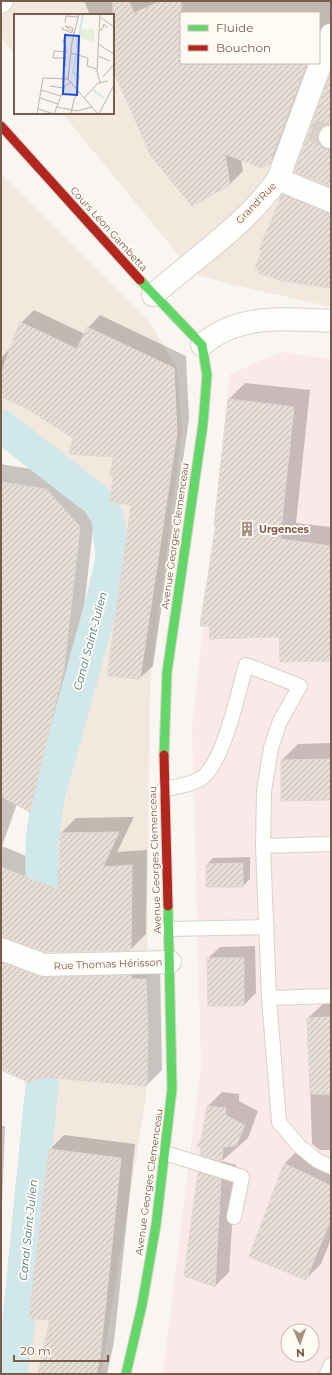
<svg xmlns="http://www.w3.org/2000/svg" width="332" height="1375" font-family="Montserrat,sans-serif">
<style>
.residential{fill:#f2e8de;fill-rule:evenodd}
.medical{fill:#fae9e9;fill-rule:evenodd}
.shadow{fill:#0003}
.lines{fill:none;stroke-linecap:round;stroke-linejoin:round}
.canal{stroke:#d0e8ea;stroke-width:33}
.building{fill:url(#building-hatch);stroke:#e2d8d2}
.street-tunnel{stroke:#d9cfc7;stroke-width:22;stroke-dasharray:22 11;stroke-linecap:butt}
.lane-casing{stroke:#d7d1cb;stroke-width:16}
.street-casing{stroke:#d7d1cb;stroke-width:24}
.fast-casing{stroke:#d9d2cb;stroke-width:11}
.jam-casing{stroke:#d9d2cb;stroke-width:11}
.lane{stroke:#fefefd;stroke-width:14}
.street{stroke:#fefefd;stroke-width:22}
.fast{stroke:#63d668;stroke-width:9}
.jam{stroke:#b3261e;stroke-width:9}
.labels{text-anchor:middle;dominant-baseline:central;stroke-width:4;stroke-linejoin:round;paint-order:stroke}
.street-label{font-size:10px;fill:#7a5c4d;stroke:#fffaf3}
.poi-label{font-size:10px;font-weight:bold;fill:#7a5c4d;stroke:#fffaf3;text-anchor:start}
.water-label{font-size:11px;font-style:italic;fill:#437c86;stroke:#fffaf3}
.inset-river{fill:none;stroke:#d0e8ea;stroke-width:2}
.inset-road{fill:none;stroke:#c2b3aa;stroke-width:1}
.view{fill:#1d4ed8;fill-opacity:0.15;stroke:#1d4ed8;stroke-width:2}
.inset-edge{fill:none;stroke:#7a5c4d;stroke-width:2}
</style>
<defs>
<pattern id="building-hatch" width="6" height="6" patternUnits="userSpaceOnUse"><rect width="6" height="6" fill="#e6ded7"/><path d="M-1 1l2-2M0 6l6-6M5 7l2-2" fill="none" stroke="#bfb7b1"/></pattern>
</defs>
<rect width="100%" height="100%" fill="#f9f5f0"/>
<path class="residential" d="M1,1H331V307L230,284L194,274L62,113H113V15H15V55L1,38ZM181,13H319V63H181Z
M1,174L150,323L177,368L182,431L150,684L146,1097L101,1374H16L25,1320L45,1146L49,821L64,806L121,556L108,504L66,455L23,430L1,413Z"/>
<path class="medical" d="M281,352L331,359V1374H163L201,1065L192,729L230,374ZM288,1331H312V1355H288Z"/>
<path class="shadow" d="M84,1H331V22L319,53V13H181V63H315L284,149L270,162L241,159L243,171L229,185L113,67V15H90Z
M331,74V186L295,172Z
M296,181L331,196V287L283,195Z
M34,310L85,334L88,328L100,315L186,356L189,419L153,666L140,678L132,504L114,475V456L74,437L31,410L1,396V358L12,346L21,323Z
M245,383L310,390L296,523L331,527V660L280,636L218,524L229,399Z
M1,464L61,474L95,511L79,652L44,796L29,811L17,804L2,846L60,870L61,833L76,818L134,817L117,852L147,850L146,934L131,949L4,937L7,942L56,962L160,964L162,1070L147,1085L54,1077L1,1069Z
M331,743V799L282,760L298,744Z
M250,857V879L243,886L207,864L213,858Z
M255,946L256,993L244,1005L208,958L220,947Z
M331,1002V1150H320L312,1144L308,1018L324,1003Z
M222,1092L239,1094V1101L258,1111L248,1138L222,1161L236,1165L229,1272L215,1286L199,1173L213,1158L203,1138L207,1107Z
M1,1126H5L1,1231Z
M64,1135L135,1144L114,1342L107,1374H39L51,1320L50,1149Z
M299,1149L331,1163V1239L321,1264L306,1279L284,1164Z"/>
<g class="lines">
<path class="canal" d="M1,426L98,501L108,518L112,559L103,598L48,798L42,841V903
M11,1374L19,1318L42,1086"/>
</g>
<path class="building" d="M113,1H129L134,13L161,1H181V63H307L270,163L262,168L225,154L230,185L192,206L151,156L113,70Z
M331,71V124L323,126L319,131L318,137L319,143L323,148L331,150V187L294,172Z
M282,194L331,213V288L283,281L258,273L259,269L255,268L262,251L259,250Z
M20,322L77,349L87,327L174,368L177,433L140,679L107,676L131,505L110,502L113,476H110L113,457L69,454L73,438L25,407L1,397V373Z
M228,399L294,407L280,539L331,546V661L280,662L279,637L209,639L210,626H200L216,525L214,526Z
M1,482L46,489L80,527L64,668L30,812L1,796Z
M331,759V800L281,801V760Z
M119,832L103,867L132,865L131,950L46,952L1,937V867L59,890L60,833Z
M243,863V887H206V864Z
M207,958H244V1006H208Z
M1,962L44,977L131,975V979H146L148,1031L147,1086L54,1078L35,1079L30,1083L1,1070Z
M331,1017V1094H310L307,1018Z
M207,1106L226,1108L225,1115L245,1125L236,1146L223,1147L222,1162L200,1155L201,1147H197L202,1137Z
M49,1149L121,1158L100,1358L96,1374H38L50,1320L29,1318Z
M284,1163L331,1186V1219L306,1280L249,1257Z
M198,1172L221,1179L215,1287L184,1276Z"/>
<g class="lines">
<path class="street-tunnel" d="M312,130L330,137"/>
<defs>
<path id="lane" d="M164,789C176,787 191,785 202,778C224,761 238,693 246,665L300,686L280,721L271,748L264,791L263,846L269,998L279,1122L299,1146L318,1161L331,1167
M263,846L331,844
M168,929L267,927
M269,998L331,996
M165,1153L242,1177L234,1217
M327,1374L331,1365"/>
<path id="street" d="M1,2L2,1
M330,137H331
M278,179L331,201
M153,295C195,258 246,225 278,179L331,35
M202,345C237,314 287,318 331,321
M1,949L44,965L170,962"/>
<path id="fast" d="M140,280L202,345L207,375L203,424L167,672L164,755
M126,1374L142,1305L156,1225L172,1089L168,906"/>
<path id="jam" d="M1,126L140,280
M164,755L168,906"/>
</defs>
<use href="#lane" class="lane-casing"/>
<use href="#street" class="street-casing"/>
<use href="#fast" class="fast-casing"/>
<use href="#jam" class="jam-casing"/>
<use href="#lane" class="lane"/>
<use href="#street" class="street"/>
<use href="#fast" class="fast"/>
<use href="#jam" class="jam"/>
</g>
<defs>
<symbol id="building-bare" viewBox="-9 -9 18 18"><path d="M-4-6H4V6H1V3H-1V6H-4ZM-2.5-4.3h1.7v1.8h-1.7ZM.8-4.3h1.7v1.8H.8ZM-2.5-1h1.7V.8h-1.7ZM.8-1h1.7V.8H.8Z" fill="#a69286" stroke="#fffaf3" stroke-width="2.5" paint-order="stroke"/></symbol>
</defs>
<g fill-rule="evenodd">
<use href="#building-bare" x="236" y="518" width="22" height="22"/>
</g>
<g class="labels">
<g class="street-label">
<text transform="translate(256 203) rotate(-46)">Grand'Rue</text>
<text transform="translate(109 229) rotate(48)">Cours Léon Gambetta</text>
<text transform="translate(175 536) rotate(-82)">Avenue Georges Clemenceau</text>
<text transform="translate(155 860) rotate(-92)">Avenue Georges Clemenceau</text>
<text transform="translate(108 964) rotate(-2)">Rue Thomas Hérisson</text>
<text transform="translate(149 1182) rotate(-82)">Avenue Georges Clemenceau</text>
</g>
<g class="poi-label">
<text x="259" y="529">Urgences</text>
</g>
<g class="water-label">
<text transform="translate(90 641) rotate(-75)">Canal Saint-Julien</text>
<text transform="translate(28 1230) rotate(-84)">Canal Saint-Julien</text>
</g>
</g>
<g transform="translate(14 14)">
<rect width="100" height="100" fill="#f9f5f0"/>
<path d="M67,15H80V28L65,24Z" fill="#e7f0db"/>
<path class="inset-river" d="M63,34L69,0M62,42L59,58L66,64M79,76L90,84"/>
<path class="inset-road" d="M65,0L58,28L54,65L84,100M86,3L100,13M51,9L52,2L64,3M49,13L48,15L58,19M85,15L88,16L90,10L93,14M58,17L59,14L51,12L60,19M52,19L49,28L52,32L51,51L53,52M84,30L100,40M57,39L74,44L73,52L83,55M84,42L96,47M53,44H39L40,37L53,38M89,63L100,50M86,68L83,58L86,0M36,72L49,74M27,76L47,82M26,84L44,90M70,84L84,69L94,67M43,93L63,97L78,93M24,95L40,100L51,72L57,68M23,100L29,64L55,65M57,100L60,85L65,78M85,100L100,71"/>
<path class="view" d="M51,21L65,22L63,81L49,80Z"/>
<rect width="100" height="100" class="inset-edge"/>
</g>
<rect width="332" height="1375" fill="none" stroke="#7a5c4d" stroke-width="4"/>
<rect x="180" y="12" width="140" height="52" fill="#fffaf3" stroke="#cabbb1"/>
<rect x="188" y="25" width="20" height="6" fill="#63d668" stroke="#cabbb1"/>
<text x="216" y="32" font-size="12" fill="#7a5c4d">Fluide</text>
<rect x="188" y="45" width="20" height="6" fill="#b3261e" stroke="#cabbb1"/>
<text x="216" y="52" font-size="12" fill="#7a5c4d">Bouchon</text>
<g transform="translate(300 1343) rotate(178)"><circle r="19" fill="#fffaf3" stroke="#cabbb1"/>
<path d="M0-3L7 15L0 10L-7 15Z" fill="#a69286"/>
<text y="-6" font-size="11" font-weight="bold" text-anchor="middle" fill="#7a5c4d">N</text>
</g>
<path d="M14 1355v6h94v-6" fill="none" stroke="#7a5c4d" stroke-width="2"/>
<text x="20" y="1355" font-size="12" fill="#7a5c4d" stroke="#fffaf3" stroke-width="3" paint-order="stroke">20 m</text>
</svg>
